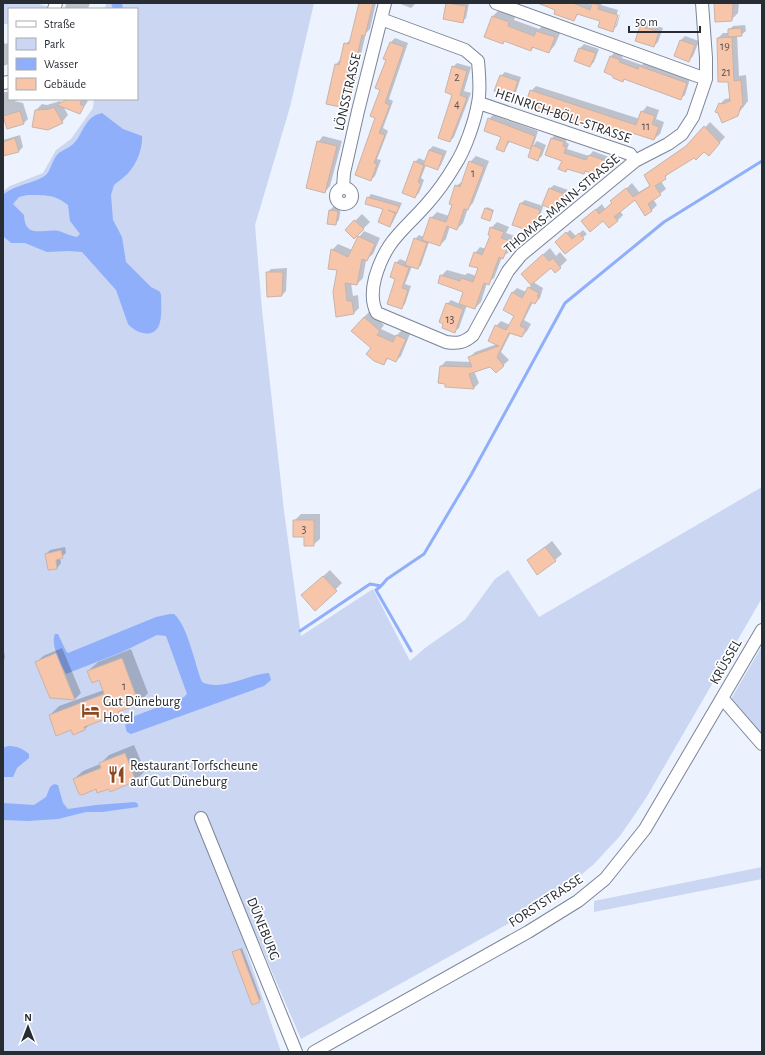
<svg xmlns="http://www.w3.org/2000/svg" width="765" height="1055" font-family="'Alegreya Sans',sans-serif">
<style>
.green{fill:#cad6f2}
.water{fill:#90affb;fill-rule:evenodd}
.shadow{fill:#0003}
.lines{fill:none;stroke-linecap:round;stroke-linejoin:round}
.stream{stroke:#90affb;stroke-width:3}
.building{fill:#f7c5aa;stroke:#c9b4a9}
.minor-casing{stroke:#7c8496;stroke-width:14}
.minor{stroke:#fff;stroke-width:12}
.labels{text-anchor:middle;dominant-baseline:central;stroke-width:3.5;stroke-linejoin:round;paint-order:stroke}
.number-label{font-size:12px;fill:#5c5251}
.street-label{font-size:14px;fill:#282c33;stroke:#fff}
.poi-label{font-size:14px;fill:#282c33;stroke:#fff;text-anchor:start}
</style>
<rect width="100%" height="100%" fill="#ecf2fe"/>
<path class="green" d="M3,3H36L52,8L9,9V24H3Z
M106,3H314L290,107L255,225L262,310L284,511L301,636L373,589L410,661L425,648L465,620L495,579L508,570L539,617L762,487V598L646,798L620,836L594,864L551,900L301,1039L260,944L246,949L281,1052H3V191L10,186L43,173L56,150L71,139L93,108L94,99H137V9H105Z
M762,646V736L731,699Z
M762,867V879L594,912V901Z"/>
<path class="water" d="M111,3H122L123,9H113Z
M102,113L123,129L142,136C143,150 135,168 124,177C121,180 117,182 114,185L111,195L113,220L122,237L126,262L151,287L159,291L161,294C161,302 162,314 160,322C156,340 136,334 128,324L116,290L82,252L69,251L47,252L25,243H11L3,236V195C15,184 38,183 47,174C51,169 52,161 57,155C60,151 67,149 72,145C84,135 83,117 102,113ZM27,195C44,196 53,193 68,205L70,221L80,234L77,237C71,236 65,233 59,231C44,228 25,240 24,215L13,204L19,197Z
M170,614H174C188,626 195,665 202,682C222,692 248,674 269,673L271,680L264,686L131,734L127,732C125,727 125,724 127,719L184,697L187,694L166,636L157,635L122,652L66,674C61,664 50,645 55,634H58L66,651L68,653L156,617Z
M8,746C16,746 22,748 29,754V758L17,768L13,777H3V748Z
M54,784L58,785L63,803L68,809L96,805L135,802L138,804V807L102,812H86L58,819L28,821L3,820V803L34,805L46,797L50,787Z"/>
<path class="shadow" d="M66,3H90L88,9H65Z
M360,3H376L370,29L366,33L350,102L345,107L327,103L336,64L341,59L345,44L352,39Z
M398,3H416L411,8Z
M447,3H469L466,18L462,22L444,18Z
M535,3H587L592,5L594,3H602L601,5L618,10L613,27H615L621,11L617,26L613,30L601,20L579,13L574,20L556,9Z
M715,3H739L738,13L731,20Z
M499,10L515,16L514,20L539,29L544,25L561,31L555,45L549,52L534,47L531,50L505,40L503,43L493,16Z
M645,22L663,28L658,42L654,46L636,40L641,26Z
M745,25L746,31L741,35H737L739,76L746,75L748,101L737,115L720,104L725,99L731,98L729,81L718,38L723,33H729V30L733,26Z
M685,36L699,41L693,56L689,61L675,56L681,40Z
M395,38L408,43L389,99L393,101L383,128L388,131L377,159L381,160L375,176L371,180L376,118L387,60L384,59L391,42Z
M3,39L5,44L9,43V64L3,66Z
M584,44L599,49L594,62L590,66L575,61L580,48Z
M615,52L623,55L622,58L642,65L644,63L690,79L685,95L680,99L625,78L623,81L611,56Z
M457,63L471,67L464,91L471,93L454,137L450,141L454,95L453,67Z
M505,72L521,77L516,92L512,96L501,76Z
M536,86L640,119L642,112L647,106L659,110L656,119L664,122L660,134L654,139L632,132L626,140L531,91Z
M3,92H9V99H22L14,101L23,103L28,119L24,123L8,128L6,121H3Z
M65,99H84L88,101L80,113L63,106L68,115L62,122L36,110L42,104L47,105L60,101L62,104Z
M493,115L538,131L534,144L529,148L510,141L504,151L502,136L489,119Z
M710,122L725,137L714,149L704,151L671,171L661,181L666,189L653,199L657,205L651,211L635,198L620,211L623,215L617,221H582L602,204L605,209L632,183L639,192L651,185L645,176L692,142Z
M556,134L567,138L566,142L569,144L567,149L589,156L593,151L609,157L604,171L600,175L586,170L584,173L568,169L566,171L563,160L546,154L552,138Z
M20,135L23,147L19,151L3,155V140Z
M323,136L342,141L330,186L325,192L318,142Z
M537,141L546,145L542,156L537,160L533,146Z
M433,146L447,151L441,165L437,169L426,165L421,178L424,180L419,193L415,197V162L419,158L425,161L429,150Z
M476,156L489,161L473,203L468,208L463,223L457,229L450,226L446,239L440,245L429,242L421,265L418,268L412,266L405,284L411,286L405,304L401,308L396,263L400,259L407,262L415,239L419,235L424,237L431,218L437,212L449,216L456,186L463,181L470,162Z
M554,185L568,190L562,205L558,210L544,204L536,227L532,231L521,203L525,200L543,206L549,189Z
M371,194L402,203L393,222L390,226L384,208L368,198Z
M334,206L341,207L339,220L335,224L328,223L330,210Z
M487,207L494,210L489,220L486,209Z
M362,214L370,222L361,231L346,230Z
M497,222L509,227L506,233L515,236L509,252L502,257L494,278L487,283L481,302L475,308L467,305L459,328L455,331L447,304L451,300L460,304L465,292L441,276L447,270L465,275L468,273L476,276L479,268L475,253L480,247L486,249L491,235V228Z
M570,230L576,236L583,230L587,234L565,253L560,239Z
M364,231L380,238L373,254L366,260L363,278L357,284L351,283L353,296L358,295L359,308L353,314L337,315L338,269L332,250L338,244L352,250L359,237Z
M550,248L556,256L560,252L567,260L555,272L551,267L533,282L543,288L540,298L535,303L533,302L524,320L531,324L527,331L522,336L511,332L501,352L509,360L496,372L491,365L474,371L479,383L474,388L446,386L441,366L446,361L471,362L470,357L475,352L497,344L496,326L501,321L510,325L515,315L512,293L517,288L526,292L531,285L522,274Z
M287,268L286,291L282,295L267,273L271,269Z
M369,312L384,325L381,329L396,336L402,330L410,334L401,356L396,361L389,358L383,364L372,348L364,317Z
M301,514H320V539L313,545L294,521Z
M552,541L562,554L555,560H528Z
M65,547L66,553L60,558L61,563L57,568L49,569L46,554L50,550Z
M330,570L342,583L315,609L309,589Z
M3,645L5,658L3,660Z
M62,648L81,693L75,699L37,662L43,656Z
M131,649L148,693L139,703L122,709L118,713L90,724L85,729H72L50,715L59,706L104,690L99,679L88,671L98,662Z
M134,745L145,771L136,780L111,790L109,787L96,788L74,779L83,771L100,764L109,755Z
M242,948L261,999L259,1001L233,952Z"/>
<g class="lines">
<path class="stream" d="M381,586L376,590L411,651
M300,631L370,584L381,586L387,579L424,554L471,475L565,303L664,222L762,161"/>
</g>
<path class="building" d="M359,3H373L365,36L362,35L345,108L326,104L335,64L339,65L344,43L349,44Z
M446,3L466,6L463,23L443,19Z
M538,3H573L590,10L592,3L599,5L598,9L618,15L613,32L598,27L600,21L577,14L574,21L554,14L555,10Z
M714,3H733L732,21L715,22Z
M492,16L509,22L508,26L534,36L536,31L555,37L549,53L532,47L531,51L504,41L503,44L484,37Z
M640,26L659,32L654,47L635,41Z
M741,28L742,36L728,37V29Z
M732,37L734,81L741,80L743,107L741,106L738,116L722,123L718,113L715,112L719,103L722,104L730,101L728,82H718L717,38Z
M680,40L695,45L689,62L674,56Z
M390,42L404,47L385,103L390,105L379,133L385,135L374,163L377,164L371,181L355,175L375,118L370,116L380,90L375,88L386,60L383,59Z
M579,48L596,53L590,67L574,61Z
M610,56L620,60L619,62L638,69L639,66L687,83L681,100L624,79L623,82L613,78V76L604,72Z
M452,66L467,71L460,95L467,98L450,142L438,138L452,95L445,92Z
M500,75L518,81L512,98L494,91Z
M530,90L636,125L641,111L655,116L652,124L659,127L654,140L629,132L626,141L525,105Z
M67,99H82L80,104L84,106L80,114L57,105Z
M54,107L63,123L48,130L32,127L35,110L49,109Z
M20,111L24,124L7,129L3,116Z
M488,118L535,136L530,149L508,141L504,152L496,149L501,137L484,131Z
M704,126L720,143L709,156L704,152L696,160L694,158L665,176L666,179L655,186L661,195L648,204L652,211L645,216L635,200L614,217L618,221L609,228L603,221L590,232L581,221L596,209L599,214L612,203L610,201L626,188L633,197L650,186L644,175L686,146Z
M15,138L19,152L3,156V142Z
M551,138L564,142L563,146L566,147L564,153L586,160L589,155L606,161L600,176L585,171L584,174L567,169L566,172L558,169L562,161L545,155Z
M317,141L337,146L325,193L306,188Z
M532,145L542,149L538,161L528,157Z
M429,150L443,155L438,170L424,165L418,182L421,184L415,198L402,193L414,161L423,165Z
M469,161L484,167L468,210L464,209L457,230L447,226L440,246L422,240L430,217L446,222L452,205L449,204L455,185L460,187Z
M549,188L564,194L558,211L542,205Z
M367,197L399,206L397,213L388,210L395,213L390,227L378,222L383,209L365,204Z
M520,203L540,210L533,232L512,225Z
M485,208L493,211L490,221L481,218Z
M329,210L338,211L336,225L327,224Z
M354,220L364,229L354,239L345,230Z
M490,227L504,232L501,238L510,241L503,259L499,257L489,285L484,283L475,309L459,304L463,292L438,283L440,275L460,281L461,278L473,282L478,268L469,266L474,252L482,255L490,236L488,235Z
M566,232L572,239L579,233L584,239L565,254L555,242Z
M358,236L375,244L367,261L362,259L357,285L345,283L347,301H352L354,314L336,317L333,292L337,270L328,269L331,249L348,257Z
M414,238L427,243L418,269L405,265Z
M543,254L549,261L553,258L561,268L555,273L551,268L531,285L521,274Z
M395,262L409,268L402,288L408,290L402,309L387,304L395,279L390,277Z
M266,272H283L282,296L267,297Z
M528,287L539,293L537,296L539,297L535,304L531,302L520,326L526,329L522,337L509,333L497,357L504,366L496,373L490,367L469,374L474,389L445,387V384L438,383L440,366L472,367L468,357L499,346L488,341L495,325L506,330L514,316L503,310L512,292L522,298Z
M446,303L463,309L455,333L442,328L443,324L439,322Z
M364,317L380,331L377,335L393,342L396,335L406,339L396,362L387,358L384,365L374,361L366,354L371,348L351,331Z
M293,520H314V546H304V537H293Z
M545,547L556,561L537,575L527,560Z
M61,550L63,558L56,560L57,569L48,570L45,554Z
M323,576L337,591L315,611L301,595Z
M56,653L75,700L50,698L35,662Z
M122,658L139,704L118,712L119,714L84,727L85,730L73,735L71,730L56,736L49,715L104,694L99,680L92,683L87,671Z
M125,753L136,781L110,792L109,789L97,793L96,789L82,795L79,794L73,779L101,768L99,763Z
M240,949L260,1002L252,1005L232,952Z"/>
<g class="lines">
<defs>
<path id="minor" d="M496,3L706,79V58L702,3
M54,9L56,3
M381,19L465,50L478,61C479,74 481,90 478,103C475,121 465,150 455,165C448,177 435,195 426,205C402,232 386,240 375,278C372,290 371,302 377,313L446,342C457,344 464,343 473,335L508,271L521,255L635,161L668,144L682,134L693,117L706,79
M3,83L9,82
M479,103L630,154L635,161
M336 196a8 8 0 1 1 16 0a8 8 0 1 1-16 0Z
M343,188L344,173L358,111L385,3
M722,698L762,744
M201,818L296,1052
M314,1052L528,932L578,901L605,879L645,829L762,630"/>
</defs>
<use href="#minor" class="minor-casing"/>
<use href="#minor" class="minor"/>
</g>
<defs>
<symbol id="hotel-bare" viewBox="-9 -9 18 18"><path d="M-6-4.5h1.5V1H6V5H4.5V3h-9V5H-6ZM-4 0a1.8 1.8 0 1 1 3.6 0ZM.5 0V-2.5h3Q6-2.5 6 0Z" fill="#8e491e" stroke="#fff" stroke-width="2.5" paint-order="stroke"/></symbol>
<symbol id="restaurant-bare" viewBox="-9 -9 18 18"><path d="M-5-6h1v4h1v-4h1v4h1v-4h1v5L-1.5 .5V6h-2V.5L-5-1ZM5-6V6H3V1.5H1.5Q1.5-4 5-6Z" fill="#8e491e" stroke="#fff" stroke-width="2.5" paint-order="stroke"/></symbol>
</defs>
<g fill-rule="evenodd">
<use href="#hotel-bare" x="78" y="698" width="25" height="25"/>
<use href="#restaurant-bare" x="104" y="762" width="25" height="25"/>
</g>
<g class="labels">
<g class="number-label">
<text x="725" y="46">19</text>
<text x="726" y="72">21</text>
<text x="457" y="77">2</text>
<text x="457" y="104">4</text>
<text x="646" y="126">11</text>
<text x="473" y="173">1</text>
<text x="450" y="319">13</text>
<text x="304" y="529">3</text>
<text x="124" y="686">1</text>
</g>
<g class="street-label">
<text transform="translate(348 92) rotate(-77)">LÖNSSTRASSE</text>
<text transform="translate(563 116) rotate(19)">HEINRICH-BÖLL-STRASSE</text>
<text transform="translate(562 204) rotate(-40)">THOMAS-MANN-STRASSE</text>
<text transform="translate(726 662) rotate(-60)">KRÜSSEL</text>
<text transform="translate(546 901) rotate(-33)">FORSTSTRASSE</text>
<text transform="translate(263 929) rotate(68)">DÜNEBURG</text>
</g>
<g class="poi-label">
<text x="103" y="702">Gut Düneburg<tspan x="103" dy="16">Hotel</tspan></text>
<text x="130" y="766">Restaurant Torfscheune<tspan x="130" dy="16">auf Gut Düneburg</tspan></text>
</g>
</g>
<rect width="765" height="1055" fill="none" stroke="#282c33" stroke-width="8"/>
<rect x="8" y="8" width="130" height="92" fill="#ffffff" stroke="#a9abad"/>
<rect x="16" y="21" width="20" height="6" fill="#ffffff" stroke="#a9abad"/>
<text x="44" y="28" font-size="12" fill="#282c33">Straße</text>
<rect x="16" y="38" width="20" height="12" fill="#cad6f2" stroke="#a9abad"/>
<text x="44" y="48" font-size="12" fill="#282c33">Park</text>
<rect x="16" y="58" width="20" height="12" fill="#90affb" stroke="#a9abad"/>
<text x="44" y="68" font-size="12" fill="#282c33">Wasser</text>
<rect x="16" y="78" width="20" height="12" fill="#f7c5aa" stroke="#a9abad"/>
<text x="44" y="88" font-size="12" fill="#282c33">Gebäude</text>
<g transform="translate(28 1027)" stroke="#ffffff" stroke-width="3" paint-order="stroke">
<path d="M0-3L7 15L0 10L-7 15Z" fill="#282c33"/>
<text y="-6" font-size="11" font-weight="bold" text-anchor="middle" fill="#282c33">N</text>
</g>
<path d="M629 26v6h71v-6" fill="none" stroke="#282c33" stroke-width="2"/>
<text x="635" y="26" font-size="12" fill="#282c33" stroke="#ffffff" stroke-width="3" paint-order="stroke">50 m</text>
</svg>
